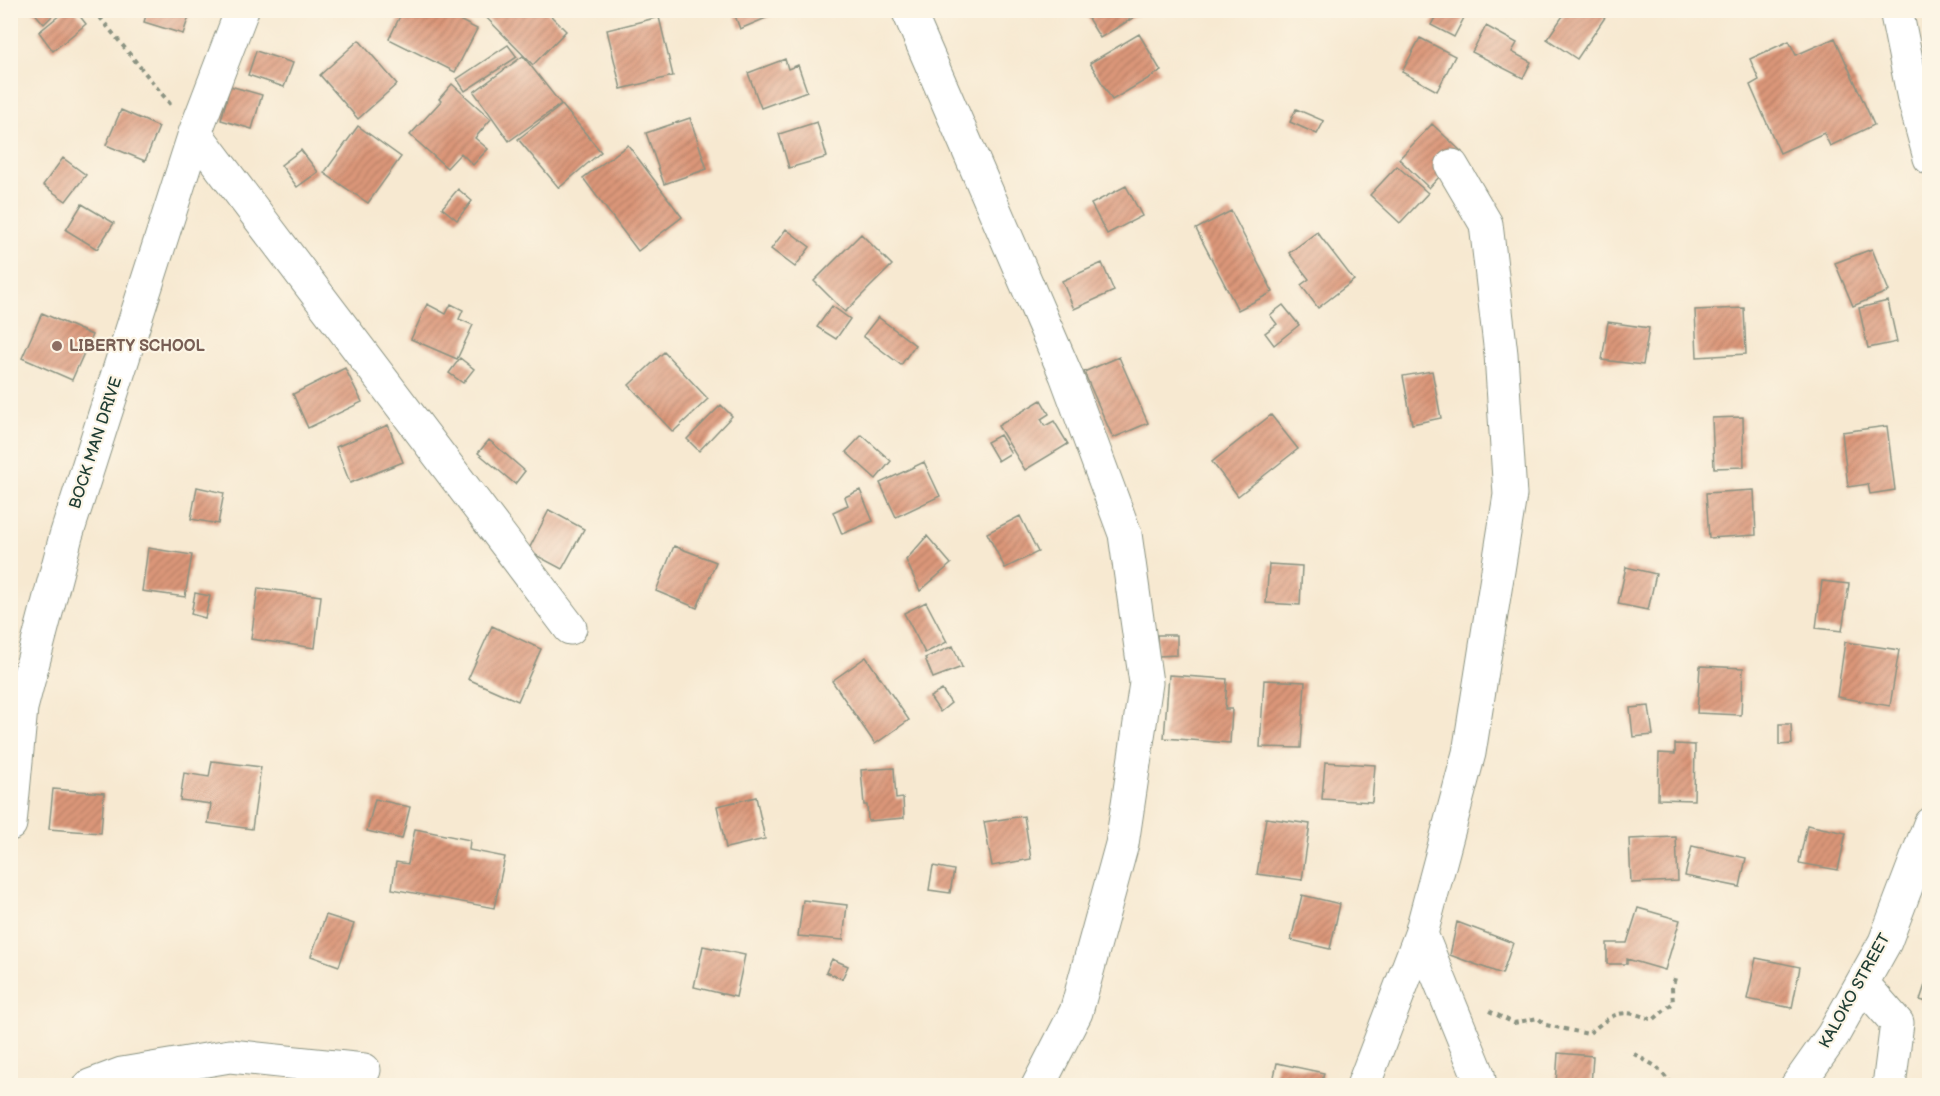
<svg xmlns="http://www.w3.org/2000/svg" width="1940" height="1096" font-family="'Balsamiq Sans',sans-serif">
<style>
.building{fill:url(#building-hatch)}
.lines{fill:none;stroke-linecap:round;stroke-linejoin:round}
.minor-casing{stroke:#8b9382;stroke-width:35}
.path{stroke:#8b9382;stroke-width:4;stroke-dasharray:4.5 4.5;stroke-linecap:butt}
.minor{stroke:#fff;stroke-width:33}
.education-dot{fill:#8d6e63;stroke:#fcf5e5;stroke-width:2}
.labels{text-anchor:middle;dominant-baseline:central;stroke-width:4.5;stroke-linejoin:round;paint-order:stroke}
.education-label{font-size:16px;font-weight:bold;fill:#785e54;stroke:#fcf5e5;text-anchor:start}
.street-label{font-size:16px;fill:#1f3d34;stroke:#fcf5e5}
</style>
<defs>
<pattern id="building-hatch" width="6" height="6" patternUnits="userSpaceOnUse" patternTransform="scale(1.5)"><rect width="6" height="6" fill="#dc9779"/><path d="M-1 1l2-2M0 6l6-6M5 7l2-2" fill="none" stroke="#b27c64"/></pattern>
</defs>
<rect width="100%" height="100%" fill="#fcf5e5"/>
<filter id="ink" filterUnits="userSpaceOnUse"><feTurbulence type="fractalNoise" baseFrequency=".0167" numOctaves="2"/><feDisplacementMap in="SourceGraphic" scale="12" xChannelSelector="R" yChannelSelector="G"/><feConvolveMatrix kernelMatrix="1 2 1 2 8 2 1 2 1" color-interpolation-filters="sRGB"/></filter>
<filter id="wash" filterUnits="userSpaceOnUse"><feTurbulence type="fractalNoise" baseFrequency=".008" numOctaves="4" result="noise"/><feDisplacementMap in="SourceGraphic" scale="24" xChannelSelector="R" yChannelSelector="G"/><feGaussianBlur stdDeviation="1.35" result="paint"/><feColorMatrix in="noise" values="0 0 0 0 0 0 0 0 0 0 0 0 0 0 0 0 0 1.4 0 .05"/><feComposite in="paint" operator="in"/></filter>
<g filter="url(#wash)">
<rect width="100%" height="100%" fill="#f7e9d1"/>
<g id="blocks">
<path class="building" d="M32,10H58L44,24Z
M66,10H75L86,24L53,51L39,32Z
M142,10H191L183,34L144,22L147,12Z
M403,10H440L477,29L455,72L389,39Z
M479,10H545L566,31L533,65Z
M733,10H780V12L740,29Z
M1083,10H1139L1141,13L1100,38Z
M1439,10H1468L1454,37L1431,25Z
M1567,10H1610L1577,59L1547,39Z
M659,17L673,76L621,89L607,30Z
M1486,26L1517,43L1512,52L1531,62L1523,78L1472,52Z
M1139,34L1161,71L1112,100L1090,63Z
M1420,38L1455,56L1437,91L1402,72Z
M1835,38L1874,125L1830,146L1824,133L1780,153L1750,85L1759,80L1750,59L1789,41L1796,55Z
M359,40L397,84L358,119L320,75Z
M508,45L517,57L465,91L457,79Z
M256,51L293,63L284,87L248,75Z
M523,56L561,104L509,141L474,92Z
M785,59L788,69L798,65L807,91L761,108L748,73Z
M452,84L491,119L475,138L488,149L473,165L461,153L447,168L410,135L441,101L439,99Z
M230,86L262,95L252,129L221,120Z
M562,105L601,152L559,188L518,139Z
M1296,109L1324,121L1317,134L1290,122Z
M121,110L159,127L145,161L106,145Z
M690,118L707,169L664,184L646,133Z
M817,122L827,157L789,168L779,134Z
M1432,124L1462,152L1429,188L1399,159Z
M358,126L401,157L368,203L324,173Z
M628,145L682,217L638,251L583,178Z
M301,150L318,172L297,187L281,165Z
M63,158L86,175L66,201L43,185Z
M1397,166L1428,193L1400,223L1370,195Z
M1126,186L1142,216L1107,234L1091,204Z
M458,189L472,201L457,220L442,208Z
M82,204L114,223L97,249L66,230Z
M1231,211L1273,292L1238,310L1196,229Z
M786,229L810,247L795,267L771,249Z
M1317,232L1354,280L1318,308L1301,285L1309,279L1289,253Z
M861,234L892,265L845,312L814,281Z
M1872,249L1889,291L1853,306L1835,263Z
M1102,263L1114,291L1074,309L1062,281Z
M1888,301L1897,342L1868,348L1859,308Z
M427,304L446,314L451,304L463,310L459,319L473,325L457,359L411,339Z
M1283,305L1299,325L1274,345L1265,333L1277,324L1270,315Z
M832,306L850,319L836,339L817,327Z
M1744,308L1746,354L1697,357L1695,310Z
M42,313L92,335L72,380L22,358Z
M878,317L915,345L901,365L863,336Z
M1608,322L1649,328L1643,365L1602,360Z
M664,352L708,399L673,432L629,385Z
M1119,357L1148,423L1113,438L1084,372Z
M460,358L474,369L463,383L449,373Z
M345,368L362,402L308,428L293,394Z
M1432,371L1441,418L1412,424L1403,376Z
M1041,400L1049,414L1041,419L1045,426L1054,421L1068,444L1025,470L998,426Z
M721,405L732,416L699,451L687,439Z
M1271,415L1298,449L1238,496L1212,462Z
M1743,417L1744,467L1714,468L1712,418Z
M388,425L403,462L350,483L336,447Z
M1887,426L1895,490L1870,494L1868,484L1848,487L1842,432Z
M862,435L891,461L876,479L846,452Z
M1000,435L1011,453L998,461L987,442Z
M489,440L525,471L515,484L478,453Z
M924,462L940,496L896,517L880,483Z
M197,487L224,493L218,524L191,519Z
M860,490L873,521L842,534L833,512L848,505L845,497Z
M1754,490L1756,535L1709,538L1706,493Z
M549,510L584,529L562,569L528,551Z
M1020,516L1038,552L1005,568L987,533Z
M927,536L951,564L920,591L906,560Z
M674,546L716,562L697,608L656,591Z
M148,548L192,555L185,597L142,591Z
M1269,564L1302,566L1300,605L1266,603Z
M1626,567L1656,574L1648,610L1618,604Z
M1822,581L1849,584L1842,631L1816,628Z
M258,588L321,596L315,648L251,639Z
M195,593L210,596L205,618L191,614Z
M926,602L947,642L925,653L904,613Z
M492,626L541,649L518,701L468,679Z
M1157,635H1177V655L1158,656Z
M1845,642L1899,650L1890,706L1837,697Z
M953,646L962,667L933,678L925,658Z
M866,657L909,720L875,744L832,681Z
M1700,666L1743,668L1741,715L1697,713Z
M1169,675L1227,679L1225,709H1232L1230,743L1164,738Z
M1264,680L1305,682L1301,748L1260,747Z
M942,690L951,703L940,712L930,697Z
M1649,706L1653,735L1633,737L1630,708Z
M1779,724H1791L1792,744L1779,745Z
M1675,744L1695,745L1694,800L1658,799L1659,753L1675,754Z
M212,761L261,767L252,829L208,823L211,804L180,800L184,773L209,777Z
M1325,762L1375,765L1372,802L1322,799Z
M894,768L896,799L903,798L904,818L868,821L867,805H864L861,770Z
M53,789L104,793L101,833L49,829Z
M756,797L765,839L726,848L717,806Z
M375,799L410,807L402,839L367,831Z
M1024,816L1031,859L992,866L984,822Z
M1266,818L1310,824L1302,880L1257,874Z
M1807,825L1846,833L1838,870L1799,863Z
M415,829L470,840L469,850L505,857L494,908L392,889L396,862L408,864Z
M1676,837L1678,881L1631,883L1629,839Z
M1692,846L1746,858L1740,887L1685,876Z
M933,866L954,870L950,893L929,890Z
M1302,895L1340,904L1330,949L1291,940Z
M803,900L847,905L843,940L798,936Z
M1638,908L1680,920L1665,970L1627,959V964H1607V943H1627Z
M326,915L354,924L339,966L311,956Z
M1457,922L1513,943L1502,974L1450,955Z
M703,946L745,955L736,997L694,987Z
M1756,958L1800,967L1792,1008L1747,999Z
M832,959L848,966L842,979L826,972Z
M1930,970V1003L1920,1000Z
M1558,1053L1593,1056L1591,1086L1556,1084Z
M1277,1063L1324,1073L1321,1086H1272Z"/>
</g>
</g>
<g filter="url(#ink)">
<use href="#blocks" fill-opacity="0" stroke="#8b9382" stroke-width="1.5"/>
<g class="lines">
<defs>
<path id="minor" d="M908,10L1066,375L1125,534L1146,683L1122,844L1076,1012L1038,1086
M1896,10L1914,99L1930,158
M195,133L570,628
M10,824L21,708L66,536L195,133L242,10
M1421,934L1478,1074L1480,1086
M1862,983L1897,1023L1889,1086
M90,1086L122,1074L230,1056L364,1070
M1363,1086L1421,934L1469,753L1510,495L1501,354L1486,224L1452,166
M1797,1086L1833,1035L1885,942L1930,824"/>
</defs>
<use href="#minor" class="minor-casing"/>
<path class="path" d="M94,10L171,105
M1489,1011L1514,1023L1538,1018L1546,1025L1588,1034C1615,1013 1619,1007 1653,1020L1673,1003L1672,988L1676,975
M1634,1054L1657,1067L1669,1081L1683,1086"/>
<use href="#minor" class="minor"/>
</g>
</g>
<circle class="education-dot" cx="57" cy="346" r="6"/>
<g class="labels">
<g class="education-label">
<text x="69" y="346">LIBERTY SCHOOL</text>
</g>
<g class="street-label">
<text transform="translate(96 443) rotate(-72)">BOCK MAN DRIVE</text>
<text transform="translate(1855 991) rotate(-61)">KALOKO STREET</text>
</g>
</g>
<rect width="1940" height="1096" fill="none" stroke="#fcf5e5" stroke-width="36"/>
</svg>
